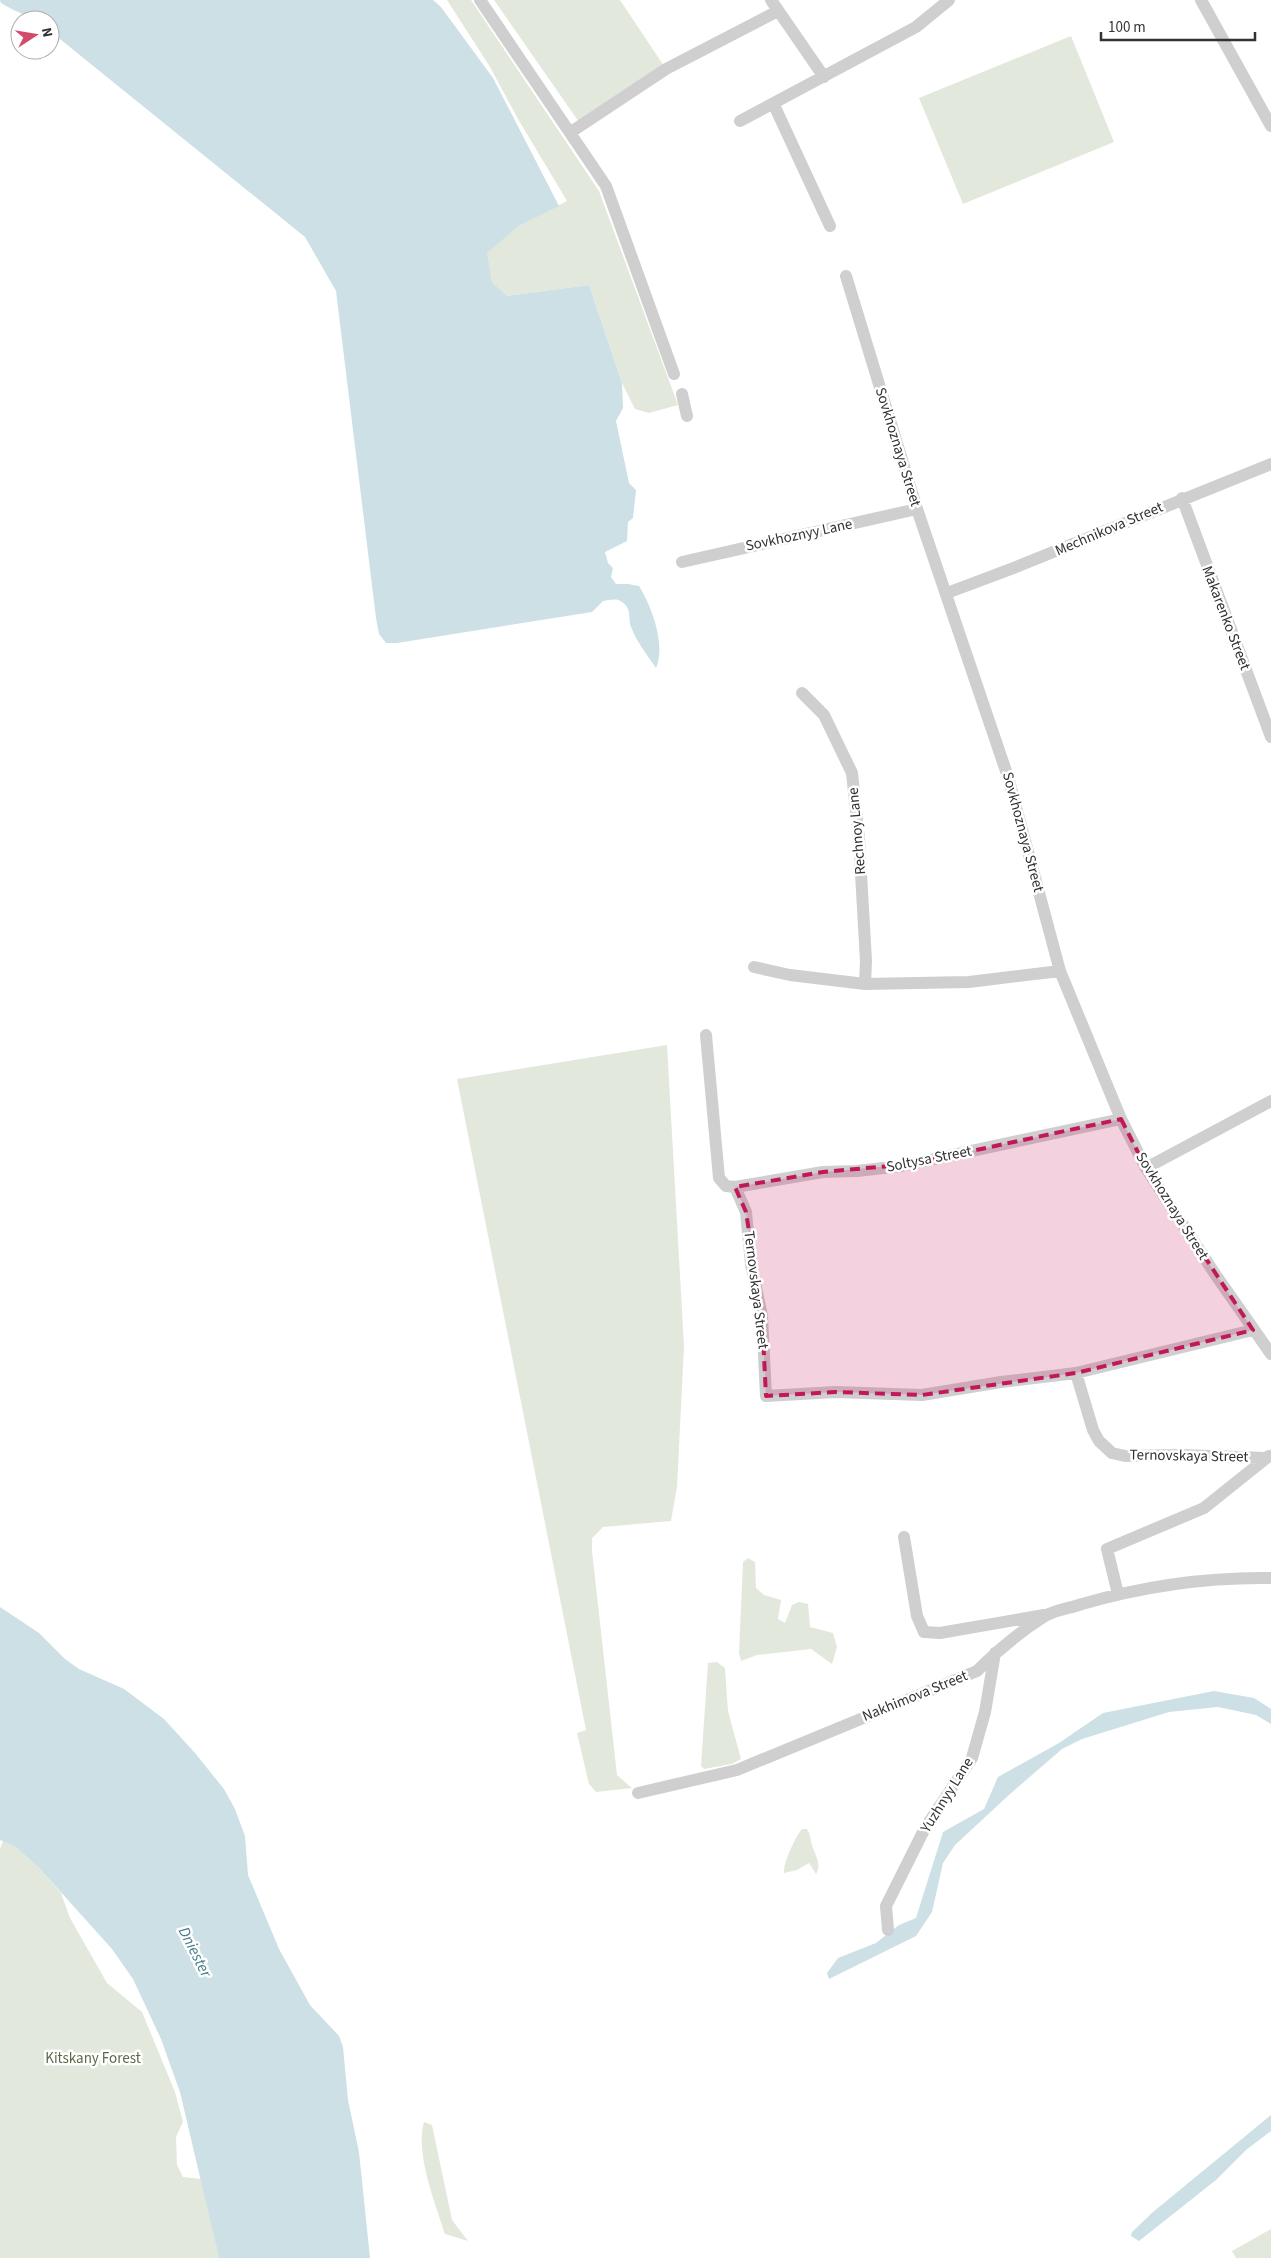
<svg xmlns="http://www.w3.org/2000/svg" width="1271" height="2258" font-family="'Source Sans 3',sans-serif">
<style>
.green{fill:#e3e8dc}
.water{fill:#cce0e6}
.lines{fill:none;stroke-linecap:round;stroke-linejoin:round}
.minor{stroke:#cfcfcf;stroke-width:12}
.marked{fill:#c2185b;fill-opacity:0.2;stroke:#c2185b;stroke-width:4;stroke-dasharray:10 6;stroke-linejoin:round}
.labels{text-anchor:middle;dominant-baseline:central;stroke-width:5;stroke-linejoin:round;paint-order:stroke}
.street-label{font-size:15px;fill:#323232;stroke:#fff}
.park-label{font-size:15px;fill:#5b6944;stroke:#fff}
.water-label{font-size:16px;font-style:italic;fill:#487c8b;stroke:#fff}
</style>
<rect width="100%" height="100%" fill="#fff"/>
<path class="green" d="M447,0H471L599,191L678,405L649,413L635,409L622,383L589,285L507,296L492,282L486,253L519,226L567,201L518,119L490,67Z
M494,0H620L666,69L581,125Z
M1071,36L1114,142L963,204L919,98Z
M667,1045L684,1346L677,1487L671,1521L603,1527L592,1538V1551L617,1775L632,1788L596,1792L589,1784L577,1733L586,1730L457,1079Z
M748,1558L755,1562L756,1588L764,1595L781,1600L778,1619L785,1623L792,1605L799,1602L808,1604L810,1627L833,1633L837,1647L832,1664L811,1649L757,1655L741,1661L739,1653L743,1562Z
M717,1662L725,1668L728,1711L741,1759L732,1764L704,1769L701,1766L708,1663Z
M802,1829H807C811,1835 810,1840 812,1845C815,1855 822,1864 816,1874L809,1863L797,1870L784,1873C783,1864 795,1837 802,1829Z
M3,1841L16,1847L40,1869L61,1893L70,1918L107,1983L142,2012L175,2092L183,2122L176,2137L177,2165L183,2177L201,2179L219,2258H0V1849Z
M424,2122L432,2125L452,2220L468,2241L445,2234C435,2202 415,2154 424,2122Z
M1271,2229V2258H1236L1232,2251Z"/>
<path class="water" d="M0,0H433L441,7L493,78L559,206L519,226L487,253L492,282L507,296L589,285L622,383L623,408L616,421L629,483L636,490L633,518L628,522L627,541L605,552L608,563L613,568L611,577L616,584H628L639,586C652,607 666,645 656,668C647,655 637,642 631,627C628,618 632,608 622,602C617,598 610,600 603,601L592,612L397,643H386L379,634L376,618L336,291L305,237L50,31V20C33,20 16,12 1,3Z
M0,1607L39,1633L65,1659L79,1669L124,1689L164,1719L195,1753L224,1789L235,1809L245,1836L248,1875L279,1949L310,2005L339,2036L343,2047L348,2100L359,2152L370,2258H219L180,2092L161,2039L133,1979L112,1949L40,1869L16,1847L0,1840Z
M1214,1691L1254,1698L1271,1709V1724L1256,1715L1218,1707L1169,1712L1082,1739L1062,1749L1010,1794L955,1845L943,1863L932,1912L916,1936L829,1979L827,1973L838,1958L876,1943L899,1925L916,1918L943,1832L984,1809L998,1777L1059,1743L1103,1713Z
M1271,2115V2131L1246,2150L1216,2180L1139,2241L1131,2236L1132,2232L1153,2212Z"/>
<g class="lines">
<path class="minor" d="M480,0L606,186L674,374
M771,0L824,77
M1201,0L1271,126
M774,105L830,226
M740,121L916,27L949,0
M571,132L666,69L778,11
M846,276L917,509L1008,777L1060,971L1121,1119L1146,1168L1215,1274L1271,1354
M682,394L687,416
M1182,498L1271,737
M682,562L917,509
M947,593L1016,567L1271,464
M802,693L824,715L852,773L859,839L866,961L865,984
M754,967L790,975L865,984L969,982L1060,971
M706,1035L719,1178L726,1186L735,1187L746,1212L751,1264L762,1316L766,1396L835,1392L922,1395L1001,1382L1076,1373L1253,1330
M1146,1168L1271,1101
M735,1187L823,1172L857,1171L901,1166L1121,1119
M1076,1373L1093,1430L1099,1441L1112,1453L1125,1456L1182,1455L1266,1458
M904,1537L917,1616L924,1632L940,1633L1044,1615
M1118,1594L1107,1549L1204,1508L1269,1456
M638,1793L737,1770L977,1671C997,1651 1021,1631 1045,1616C1055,1610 1071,1608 1082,1604C1144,1586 1206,1577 1271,1578
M888,1930L886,1906L925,1828L972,1758L985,1712L995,1653"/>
</g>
<path class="marked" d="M1121,1119L1146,1168L1253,1330L1076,1373L922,1395L835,1392L766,1396L762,1316L746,1212L735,1187L823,1172L911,1164Z"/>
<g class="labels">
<g class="street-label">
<text transform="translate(898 447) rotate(73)">Sovkhoznaya Street</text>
<text transform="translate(1109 529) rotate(-23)">Mechnikova Street</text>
<text transform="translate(799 535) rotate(-12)">Sovkhoznyy Lane</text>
<text transform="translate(1226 618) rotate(69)">Makarenko Street</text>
<text transform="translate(857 831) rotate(-95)">Rechnoy Lane</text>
<text transform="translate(1023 832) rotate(75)">Sovkhoznaya Street</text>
<text transform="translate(929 1159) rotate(-11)">Soltysa Street</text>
<text transform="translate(1172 1206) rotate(58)">Sovkhoznaya Street</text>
<text transform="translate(756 1290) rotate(83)">Ternovskaya Street</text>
<text transform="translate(1189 1456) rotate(1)">Ternovskaya Street</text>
<text transform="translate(915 1696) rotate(-22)">Nakhimova Street</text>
<text transform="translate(947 1795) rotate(-58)">Yuzhnyy Lane</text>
</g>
<g class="park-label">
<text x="93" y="2058">Kitskany Forest</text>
</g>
<g class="water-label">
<text transform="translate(195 1952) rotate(63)">Dniester</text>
</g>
</g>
<g transform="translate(35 35) rotate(78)"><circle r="24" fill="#ffffff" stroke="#adadad"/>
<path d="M0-4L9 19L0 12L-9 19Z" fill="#d24b6a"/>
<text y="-8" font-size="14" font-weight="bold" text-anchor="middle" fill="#323232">N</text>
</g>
<path d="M1101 32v8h154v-8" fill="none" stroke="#323232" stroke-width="2.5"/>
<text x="1108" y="32" font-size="15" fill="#323232" stroke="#ffffff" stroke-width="4" paint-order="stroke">100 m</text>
</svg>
